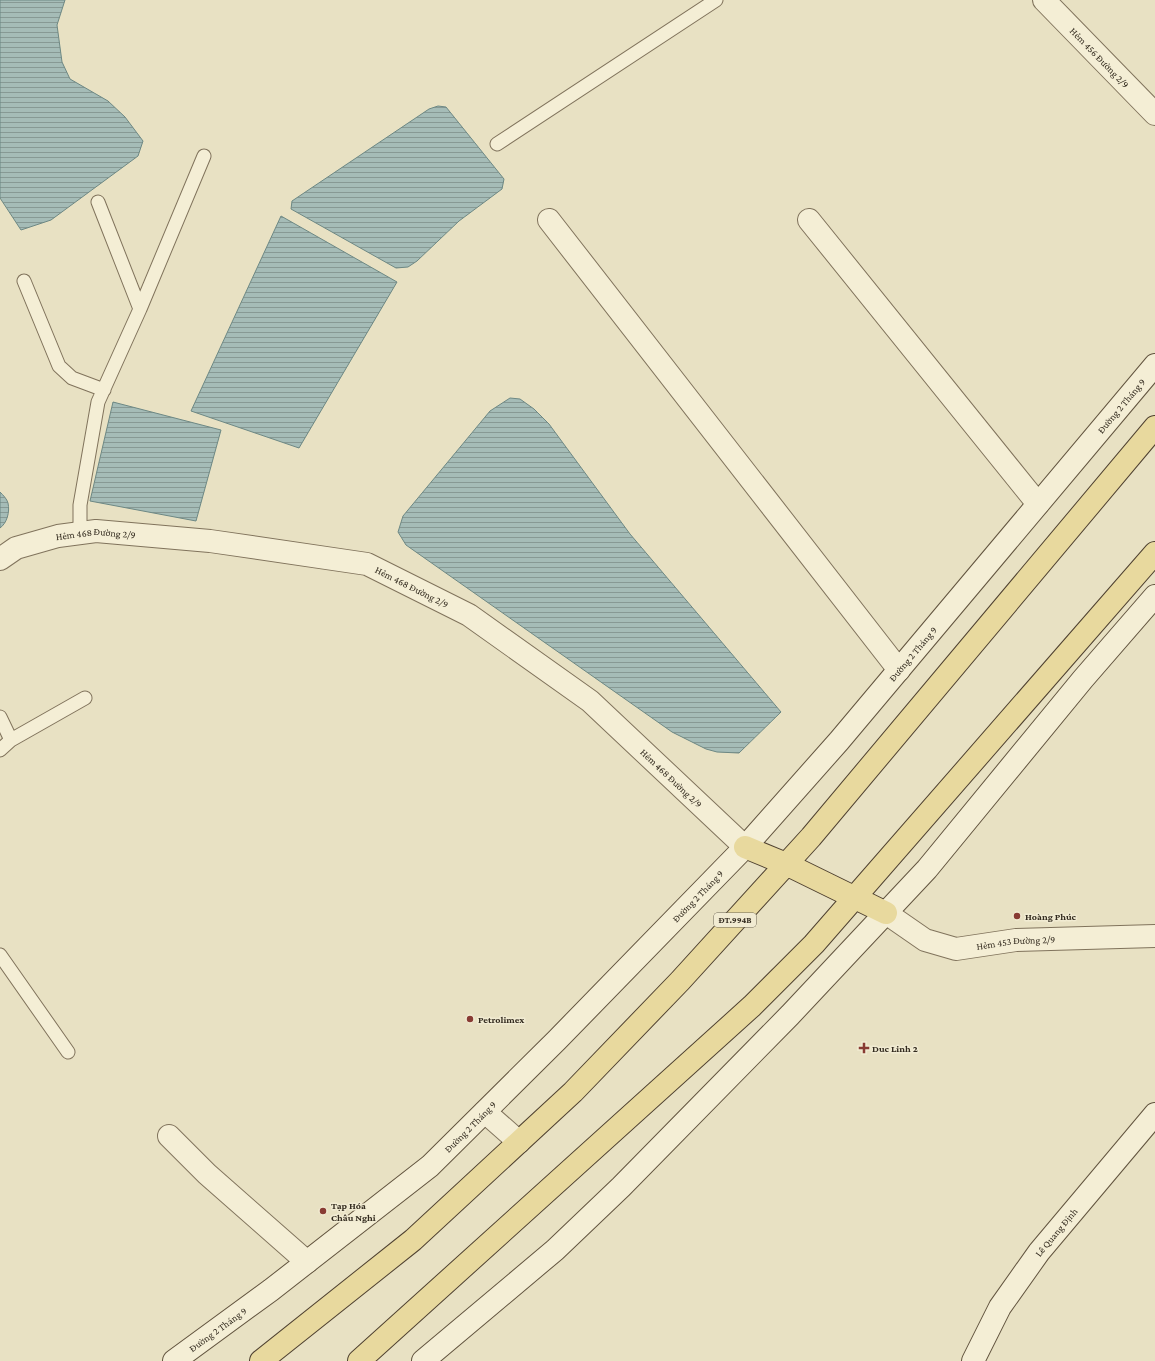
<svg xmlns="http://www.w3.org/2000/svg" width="1155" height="1361" font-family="'Crimson Pro',serif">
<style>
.water{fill:url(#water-rules);stroke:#6d8884}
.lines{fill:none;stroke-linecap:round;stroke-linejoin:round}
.service-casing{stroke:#80735c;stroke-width:15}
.minor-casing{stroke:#80735c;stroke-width:24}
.tertiary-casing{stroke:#80735c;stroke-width:24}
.secondary-casing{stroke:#62543f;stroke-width:24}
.primary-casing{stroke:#4f4130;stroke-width:24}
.service{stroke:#f4eed5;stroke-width:13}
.minor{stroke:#f4eed5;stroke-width:22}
.tertiary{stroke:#f4eed5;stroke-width:22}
.secondary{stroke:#f4eed5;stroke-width:22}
.primary{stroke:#e8d99e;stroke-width:22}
.poi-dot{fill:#883b33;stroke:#f1ebd2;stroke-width:1.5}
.labels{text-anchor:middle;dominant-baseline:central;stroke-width:3;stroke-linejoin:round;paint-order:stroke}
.shield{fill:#f1ebd2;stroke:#6b6454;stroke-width:1}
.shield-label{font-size:9px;font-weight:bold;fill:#322a1e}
.street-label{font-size:10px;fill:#322a1e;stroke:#f1ebd2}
.poi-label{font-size:10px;font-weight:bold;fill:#322a1e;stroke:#f1ebd2;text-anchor:start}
</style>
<defs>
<pattern id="water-rules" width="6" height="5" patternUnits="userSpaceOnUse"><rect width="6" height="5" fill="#a5bcb7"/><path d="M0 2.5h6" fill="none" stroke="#879994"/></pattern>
</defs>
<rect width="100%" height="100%" fill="#e8e1c3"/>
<path class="water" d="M0,0H65L57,25L62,62L70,79L108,101L125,117L143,141L138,156L51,220L21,230L0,198Z
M438,106L446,107L504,179L502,189L459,221L417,261L408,267L396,268L291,209L292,201L429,109Z
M281,216L397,282L299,448L191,411Z
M510,398L520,399L534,409L549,424L630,534L781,712L739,753L717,752L706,749L672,732L406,545L398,532L403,516L490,411Z
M113,402L221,430L196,521L90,501Z
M0,492C3,495 7,499 8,503C10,512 7,523 0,528Z"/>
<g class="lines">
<defs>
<path id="service" d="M497,144L716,0
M98,202L140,309
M24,281L59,366L72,378L104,390
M80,533V505L98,402L140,309L204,156
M0,717L11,740
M0,750L11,740L85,698
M0,955L68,1052"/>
<g id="minor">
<path id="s1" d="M1044,0L1155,114"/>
<path d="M549,220L899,670"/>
<path d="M809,220L1038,504"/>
<path id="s2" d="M0,559L16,548L58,536L96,531L210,541L367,564L469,615L590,701L745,847"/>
<path id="s3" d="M886,913L925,940L956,949L1016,940L1155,936"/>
<path d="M169,1136L207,1174L307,1262"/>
</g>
<path id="tertiary" d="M485,1112L519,1142"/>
<g id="secondary">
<path id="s4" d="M174,1361L271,1290L430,1166L557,1040L745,847L839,741L1155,365"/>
<path d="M423,1361L555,1250L621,1187L790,1015L927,869L1083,679L1155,596"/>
<path id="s5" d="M973,1361L1000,1307L1039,1252L1155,1114"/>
</g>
<path id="primary" d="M745,847L786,864L886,913
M261,1361L413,1240L573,1092L680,981L811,837L1155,427
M359,1361L752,1006L814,944L1155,553"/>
</defs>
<use href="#service" class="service-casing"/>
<use href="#minor" class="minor-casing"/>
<use href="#tertiary" class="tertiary-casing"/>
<use href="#secondary" class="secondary-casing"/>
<use href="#primary" class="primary-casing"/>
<use href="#service" class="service"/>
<use href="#minor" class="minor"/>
<use href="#tertiary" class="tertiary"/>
<use href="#secondary" class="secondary"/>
<use href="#primary" class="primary"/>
</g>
<g class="poi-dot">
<circle cx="1017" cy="916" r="4"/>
<circle cx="470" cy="1019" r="4"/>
<path d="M862 1042h4v4h4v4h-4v4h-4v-4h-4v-4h4z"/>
<circle cx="323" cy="1211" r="4"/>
</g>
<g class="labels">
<rect class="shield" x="714" y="913" width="42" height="14" rx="3"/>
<g class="shield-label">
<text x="735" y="920">ĐT.994B</text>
</g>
<g class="street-label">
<text stroke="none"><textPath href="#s1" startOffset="80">Hẻm 456 Đường 2/9</textPath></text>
<text stroke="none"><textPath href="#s4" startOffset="1350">Đường 2 Tháng 9</textPath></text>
<text stroke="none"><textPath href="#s2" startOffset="101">Hẻm 468 Đường 2/9</textPath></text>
<text stroke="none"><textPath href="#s2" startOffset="425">Hẻm 468 Đường 2/9</textPath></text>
<text stroke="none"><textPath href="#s4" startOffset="1026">Đường 2 Tháng 9</textPath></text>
<text stroke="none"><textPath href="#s2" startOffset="749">Hẻm 468 Đường 2/9</textPath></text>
<text stroke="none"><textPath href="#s4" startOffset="702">Đường 2 Tháng 9</textPath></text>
<text stroke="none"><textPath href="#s3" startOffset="140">Hẻm 453 Đường 2/9</textPath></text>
<text stroke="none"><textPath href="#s4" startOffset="378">Đường 2 Tháng 9</textPath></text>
<text stroke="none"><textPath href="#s5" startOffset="154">Lê Quang Định</textPath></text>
<text stroke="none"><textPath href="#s4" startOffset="54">Đường 2 Tháng 9</textPath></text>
</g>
<g class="poi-label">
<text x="1025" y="916">Hoàng Phúc</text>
<text x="478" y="1019">Petrolimex</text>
<text x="872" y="1048">Duc Linh 2</text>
<text x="331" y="1205">Tạp Hóa<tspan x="331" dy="12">Châu Nghi</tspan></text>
</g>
</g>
</svg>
